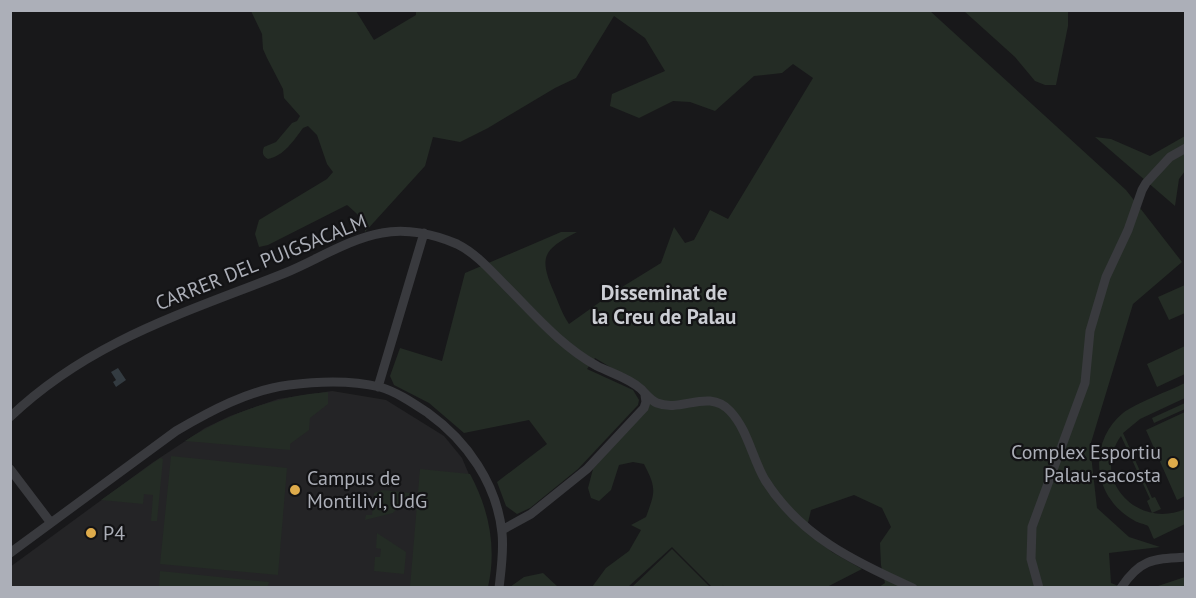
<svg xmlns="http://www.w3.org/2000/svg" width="1196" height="598" font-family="'PT Sans',sans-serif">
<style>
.built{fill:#242426}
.green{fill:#242c25}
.water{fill:#333b41}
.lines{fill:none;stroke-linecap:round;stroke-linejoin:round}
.minor{stroke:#393a3e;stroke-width:9}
.poi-dot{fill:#deab4b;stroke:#131315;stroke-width:2}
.labels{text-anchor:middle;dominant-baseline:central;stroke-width:4.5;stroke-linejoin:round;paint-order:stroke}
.street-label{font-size:20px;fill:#acafb8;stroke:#131315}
.poi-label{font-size:20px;fill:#acafb8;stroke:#131315;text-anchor:start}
.neighbourhood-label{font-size:21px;font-weight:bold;fill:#ccced4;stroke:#131315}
</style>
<rect width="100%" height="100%" fill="#18181a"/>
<path class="built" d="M332,391L386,400L444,436L462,458L482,505L487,588H11L10,567L152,463L205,428L230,416L278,399Z"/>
<path class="green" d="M251,11H356L374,40L416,15V11H930L1126,190L1182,262L1133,304L1090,446L1097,508L1129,537L1160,547L1109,553L1111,583L1121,587H879L885,583L881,565L880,543L891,527L882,508L854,495L811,510L806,531L832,552L862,569L827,587L725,588L722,584L724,587H712L672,547L628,587H592L606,568L629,551L641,530L631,525L646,517C655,492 657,489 644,464L633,462L619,465L611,490L599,501L591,498L588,488L593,469L655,398L647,389L595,358L587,369L633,390L639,400L638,405L578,469L530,508L517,514L506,506L497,482L547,444L529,420L464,433L429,403L394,385L390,376L400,348L442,361L465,273L561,232H577C545,249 538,255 553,290C558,301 562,314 569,324L614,292L661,263L674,227L685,243L694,240L710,210L728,219L813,78L793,64L782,73L754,76L715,111L690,102L673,101L639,118L610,106L612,94L665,71L645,38L614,16L576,78L555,88L488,128L460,142L433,137L425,166L365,232C366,220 355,212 347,205L268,245L259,247L255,234L259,220L327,179L333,172L327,164L317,135L308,126L303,128C294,140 284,156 268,159C262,156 262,152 264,147L276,142L292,123L297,121L300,116L284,98L283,89L267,58L263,49L262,34Z
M964,11H1068V26L1056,85H1045L1035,81L1015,57Z
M1185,136V171L1179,179L1175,206L1095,137L1111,139L1150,156Z
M1185,285V313L1169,320L1158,297Z
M1185,346V374L1157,387L1147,364Z
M1185,383V398L1140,419L1123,433L1152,498L1155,497L1161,509L1152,513L1147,501L1150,499L1121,436C1090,479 1137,530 1185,509V524L1154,539C1152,536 1150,529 1148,526C1145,524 1138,523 1135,521C1126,516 1117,509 1111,500C1091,473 1097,434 1123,413C1136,403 1169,391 1185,383Z
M328,392V404L310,418L309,430L290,444V450L185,441C228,413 277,396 328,392Z
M1185,403V409L1154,423L1152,418Z
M1185,412V496L1177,500L1146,430Z
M171,456L287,468L278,575L160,564Z
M160,458L163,459L157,521H151L153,495L144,494L143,504L101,500Z
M420,469L470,474C489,509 497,548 488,587H410Z
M383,490L411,493L393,513L365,520L366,515H372L374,493Z
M377,533L406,552L404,574L374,571L375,557H380L381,549L376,548Z
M672,549L710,587H632Z
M160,571L269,582L267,588L159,587Z
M543,573L558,587H510L524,577Z
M1185,577V587H1155Z"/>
<path class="water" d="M118,368L126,380L116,387L113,382L116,380L111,372Z"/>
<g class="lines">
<path class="minor" d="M378,387L424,233
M10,417C91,340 185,313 285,273C317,260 348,239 382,233C406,228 434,234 457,244C477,254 491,271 507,287C535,315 561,346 597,366C611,373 629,378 641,389C646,394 650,400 657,403C682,413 708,388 730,411C748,430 752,458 765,480C800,536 855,562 913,588
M10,469L51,523
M502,530L531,514L587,469L644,408L646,402L645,395
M10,553L176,431C210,411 249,390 289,385C319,381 351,380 380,387C397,392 413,403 428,413C467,441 497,484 502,533C504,551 501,570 499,588
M1039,588L1031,559L1032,527L1085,383L1090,331L1106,277L1128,230L1142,190L1146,183L1170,157L1186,148
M1121,588C1140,559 1153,559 1186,557"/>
</g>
<g class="poi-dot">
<circle cx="1173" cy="463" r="6"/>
<circle cx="295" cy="490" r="6"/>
<circle cx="91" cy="533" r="6"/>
</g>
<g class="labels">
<g class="street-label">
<text transform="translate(261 262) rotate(-22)">CARRER DEL PUIGSACALM</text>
</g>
<g class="poi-label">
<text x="1161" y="452" text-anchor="end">Complex Esportiu<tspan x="1161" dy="23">Palau-sacosta</tspan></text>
<text x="307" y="478">Campus de<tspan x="307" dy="23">Montilivi, UdG</tspan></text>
<text x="103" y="533">P4</text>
</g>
<g class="neighbourhood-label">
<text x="664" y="292">Disseminat de<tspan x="664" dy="24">la Creu de Palau</tspan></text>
</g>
</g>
<rect width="1196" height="598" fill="none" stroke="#acafb8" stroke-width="24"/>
</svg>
